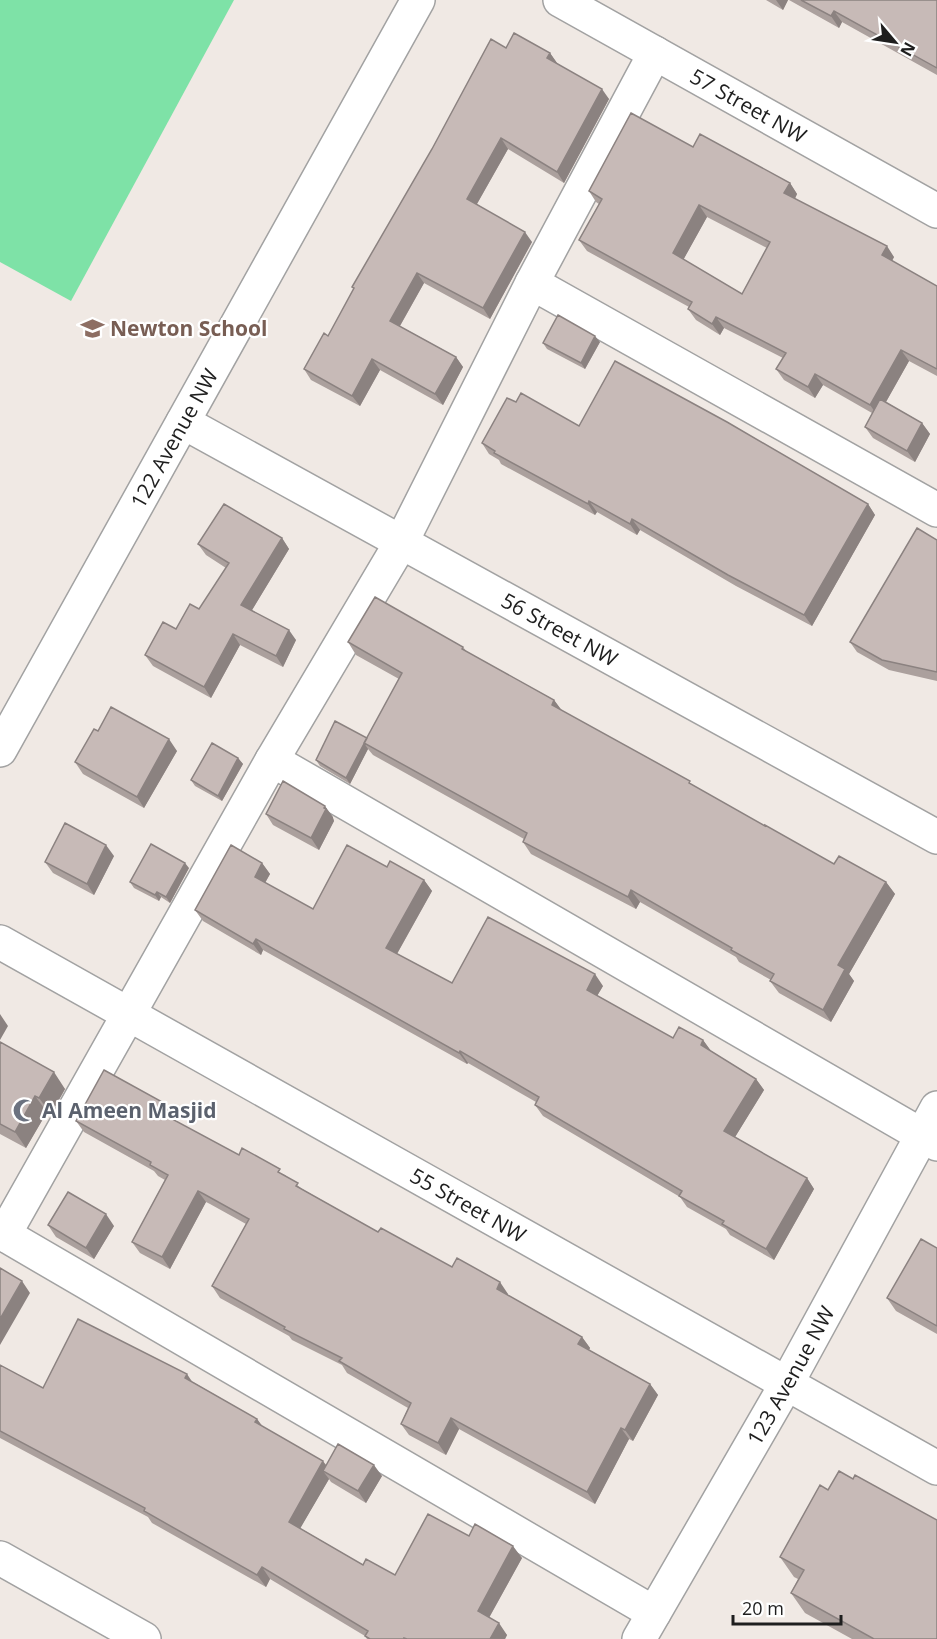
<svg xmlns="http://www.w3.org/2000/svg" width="937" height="1639" font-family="'Open Sans',sans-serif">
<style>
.pitch{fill:#7ee2a7}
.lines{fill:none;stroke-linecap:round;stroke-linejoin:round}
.minor-casing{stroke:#a2a2a2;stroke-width:36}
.minor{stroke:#fff;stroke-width:33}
.wall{fill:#aba09d;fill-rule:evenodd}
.shaded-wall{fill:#8b8280}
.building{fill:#c7bab7;stroke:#8b8280;stroke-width:1.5;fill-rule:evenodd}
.labels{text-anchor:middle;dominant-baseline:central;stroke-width:4.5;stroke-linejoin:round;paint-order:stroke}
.street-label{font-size:21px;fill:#1e1e1e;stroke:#fff}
.education-label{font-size:21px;font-weight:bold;fill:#785e54;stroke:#fff;text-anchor:start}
.worship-label{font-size:21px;font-weight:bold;fill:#5b616d;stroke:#fff;text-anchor:start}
</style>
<rect width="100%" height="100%" fill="#f0e9e4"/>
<path class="pitch" d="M0,0H234L71,301L0,262Z"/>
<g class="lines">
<defs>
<g id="minor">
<path id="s1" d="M560,0L937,211"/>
<path d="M532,283L937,510"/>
<path id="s2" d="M183,422L937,837"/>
<path id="s3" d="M0,750L418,0"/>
<path d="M272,760L937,1144"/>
<path id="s4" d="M0,942L937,1468"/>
<path d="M0,1232L654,1613"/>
<path d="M4,1235L272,760L402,541L532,283L655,53"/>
<path d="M0,1558L144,1639"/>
<path id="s5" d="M639,1639L787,1383L937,1108"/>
</g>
</defs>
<use href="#minor" class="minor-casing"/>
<use href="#minor" class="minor"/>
</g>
<path class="wall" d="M766,0H788L783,10Z
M789,0H937V75L842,22L839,28Z
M506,48L550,53L557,63L609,99L564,183L508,149L477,204L532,242L490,319L424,283L400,326L456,357L463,367L443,405L380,370L360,406L311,380L304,369L328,336L354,290L352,287Z
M693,147L790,183L797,194L795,199L894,257L892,261L937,286V376L909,361L886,402L922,423L930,434L915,462L873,438L865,427L872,413L823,385L815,398L784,380L776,369L783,358L724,328L720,335L696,320L688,309L689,307L587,251L579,240L599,204L596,202L589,191ZM707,217L767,248L742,294L683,260Z
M600,342L585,369L547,349L543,343Z
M516,402L579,426L868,504L875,515L812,626L736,586L640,530L637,535L597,512L595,515L501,464L499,460L489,454L482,443Z
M282,538L289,549L252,610L296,640L283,667L240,645L211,698L153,666L145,655L199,609L226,568L206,555L198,544Z
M937,540V681L889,670L857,652L850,642Z
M348,642L463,647L467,652L554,700L562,711L765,826L834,864L886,882L895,894L849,974L854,981L831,1022L779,993L770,981L771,980L739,962L736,957L640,902L636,909L531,854L523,842L524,839L373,755L368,749L350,784L320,766L316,760L367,738L399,679L356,655Z
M98,731L177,751L144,808L83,774L75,762Z
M238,758L243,764L222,801L195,786L191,780Z
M266,814L333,817V818L334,821L319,850L273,825Z
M114,856L94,895L53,873L45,862Z
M262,863L270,874L265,883L313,909L387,867L424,880L432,891L397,954L452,983L603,986L597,996L673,1038L703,1040L711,1051L756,1079L764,1090L735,1137L807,1178L814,1189L774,1260L730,1235L726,1229L687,1207L680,1197L543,1116L535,1105L536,1102L468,1063L467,1064L263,950L261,955L203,921L195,910Z
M189,868L170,903L161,897L159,901L134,888L130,882Z
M0,1042L65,1089L51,1114L47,1112L26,1148L0,1134Z
M172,1115L170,1118L239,1155L285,1175L302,1189L378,1232L508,1294V1295L582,1337L590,1348L589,1350L650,1384L658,1395L633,1441L629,1439L595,1504L459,1429L446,1455L409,1435L401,1424L408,1408L347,1373L342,1365L292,1340L289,1336L220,1298L212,1286L246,1224L210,1204L206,1202L170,1269L140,1253L132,1242L165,1180L158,1176L154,1171L84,1132L76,1121Z
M48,1225L114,1226L94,1259L56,1237Z
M937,1248V1334L896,1311L887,1298Z
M0,1365L43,1388L193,1382L257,1419L263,1427L326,1465L382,1476L366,1503L331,1482L329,1479L300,1528L363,1565L395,1575L469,1536L522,1558L489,1618L507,1635L505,1639H367L365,1636L270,1579L266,1587L152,1523L148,1517L0,1438Z
M853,1479L937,1639H852L805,1613L791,1593L798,1579L794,1577L780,1557L828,1490Z"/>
<path class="shaded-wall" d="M776,0H788L783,10Z
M834,11L842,22L839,28L831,16Z
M550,53L557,63L547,58Z
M602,89L609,99L564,183L557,172Z
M501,138L508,149L474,209L467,199Z
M790,183L797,194L792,204L784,193Z
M699,205L707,217L681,264L673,253Z
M525,232L532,242L490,319L483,308Z
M887,246L894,257L889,266L882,255Z
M417,273L424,283L397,331L390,321Z
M716,317L724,328L720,335L712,324Z
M595,336L600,342L585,369L581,363Z
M901,350L909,361L878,416L870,405Z
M456,357L463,367L443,405L435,394Z
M372,359L380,370L360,406L352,396Z
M815,374L823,385L815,398L808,387Z
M922,423L930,434L915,462L907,451Z
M589,501L597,512L595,515L588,504Z
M868,504L875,515L812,626L804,615Z
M632,519L640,530L637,535L630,524Z
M282,538L289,549L249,615L241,605Z
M289,630L296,640L283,667L276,656Z
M233,634L240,645L211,698L204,687Z
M554,700L563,712L552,705Z
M367,738L364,743L368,749L350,784L346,778Z
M169,739L177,751L144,808L137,797Z
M238,758L243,764L222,801L218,796Z
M325,806L333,817V818L334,821L319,850L311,838Z
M106,845L114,856L94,895L87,884Z
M185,863L189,868L170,903L166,897Z
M262,863L270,874L262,888L255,877Z
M424,880L432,891L394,959L386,948Z
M886,882L895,894L849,974L854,981L831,1022L823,1010L838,965Z
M631,890L640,902L636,909L628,897Z
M157,892L161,897L159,901L155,895Z
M256,939L263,950L261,955L253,944Z
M595,974L603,986L594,1001L587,990Z
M0,1014L8,1026L0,1040Z
M703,1040L711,1051L701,1045Z
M460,1051L468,1063L467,1064L459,1053Z
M54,1072L65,1089L51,1114L39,1098Z
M756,1079L764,1090L732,1142L724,1131Z
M35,1096L47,1112L26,1148L15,1132Z
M164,1103L172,1115L167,1123L159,1112Z
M807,1178L814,1189L774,1260L766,1249Z
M198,1191L206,1202L170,1269L162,1257Z
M106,1214L114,1226L94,1259L86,1248Z
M22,1281L30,1293L0,1345V1319Z
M500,1282L508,1294L505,1300L497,1289Z
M582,1337L590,1348L586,1355L578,1344Z
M187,1374L195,1386L185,1378Z
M650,1384L658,1395L633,1441L625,1430Z
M451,1418L459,1429L446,1455L438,1443Z
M257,1419L265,1430L255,1422Z
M621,1428L629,1439L595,1504L587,1492Z
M323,1461L332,1473L323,1471L329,1479L297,1534L289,1522Z
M374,1465L382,1476L366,1503L358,1491Z
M513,1546L522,1558L486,1623L478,1611Z
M262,1567L270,1579L266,1587L257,1575Z
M499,1623L507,1635L505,1639H490Z"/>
<path class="building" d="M801,0H937V68L834,11L831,16Z
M514,33L550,53L547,58L602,89L557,172L501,138L467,199L525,232L483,308L417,273L390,321L456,357L435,394L372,359L352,396L304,369L324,333L328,336L354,288L352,287L432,149L491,39L506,48Z
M631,113L693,147L700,134L790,183L784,193L887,246L882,255L937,286V369L901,350L870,405L815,374L808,387L776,369L786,353L716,317L712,324L688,309L692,302L579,240L602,199L589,191ZM699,205L770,242L742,294L673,253Z
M558,315L595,336L581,363L543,343Z
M615,361L727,422L868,504L804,615L728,575L632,519L630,524L589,501L588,504L494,453L495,451L482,443L507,398L516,402L521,393L579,426Z
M880,399L922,423L907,451L865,427Z
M224,504L282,538L241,605L289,630L276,656L233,634L204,687L145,655L163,622L176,629L190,604L199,609L229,563L198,544Z
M917,528L937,540V672L882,660L850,642Z
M375,597L463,647L462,649L554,700L552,705L690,781L689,783L765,826V825L834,864L839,856L886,882L838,965L845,969L823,1010L770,981L774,974L731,950L732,948L631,890L628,897L523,842L527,833L364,743L402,673L348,642Z
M111,707L169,739L137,797L75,762L94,729L98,731Z
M335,721L367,738L346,778L316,760Z
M212,743L238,758L218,796L191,780Z
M283,781L325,806L324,808L326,809L311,838L266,814Z
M65,823L106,845L87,884L45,862Z
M151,844L185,863L166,897L157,892L155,895L130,882Z
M231,845L262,863L255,877L313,909L347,845L387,867L390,861L424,880L386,948L452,983L488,917L595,974L587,990L673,1038L679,1027L703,1040L701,1045L756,1079L724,1131L807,1178L766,1249L722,1224L724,1221L679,1196L682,1191L535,1105L539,1097L460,1051L459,1053L256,939L253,944L195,910Z
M0,1042L54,1072L39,1098L35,1096L15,1132L0,1124Z
M104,1070L164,1103L159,1112L239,1155L242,1148L280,1169L278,1172L298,1183L296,1186L378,1232L381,1228L452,1267L457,1258L500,1282L497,1289L582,1337L578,1344L650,1384L625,1430L621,1428L587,1492L451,1418L438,1443L401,1424L411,1403L339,1361L342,1358L284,1329L285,1327L212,1286L249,1219L202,1193L198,1191L162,1257L132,1242L168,1175L150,1165L151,1162L76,1121Z
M68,1192L106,1214L86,1248L48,1225Z
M921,1239L937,1248V1326L887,1298Z
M0,1268L22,1281L0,1319Z
M78,1319L187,1374L185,1378L257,1419L255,1422L323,1461L289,1522L363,1565L366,1559L395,1575L428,1514L469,1536L475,1524L513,1546L478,1611L499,1623L490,1639H407L404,1638V1639H370L365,1636L368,1631L262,1567L257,1575L144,1511L145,1508L0,1431V1365L43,1388Z
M338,1444L374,1465L358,1491L323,1471Z
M839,1471L853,1479L855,1475L937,1520V1639H874L791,1593L804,1570L780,1557L820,1485L828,1490Z"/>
<defs>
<symbol id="school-bare" viewBox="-9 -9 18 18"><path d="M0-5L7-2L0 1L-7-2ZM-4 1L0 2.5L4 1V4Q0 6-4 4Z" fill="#8d6e63" stroke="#fff" stroke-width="2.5" paint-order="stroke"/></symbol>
<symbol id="mosque-bare" viewBox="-9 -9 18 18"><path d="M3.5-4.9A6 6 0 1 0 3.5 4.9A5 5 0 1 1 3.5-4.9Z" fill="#6b7280" stroke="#fff" stroke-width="2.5" paint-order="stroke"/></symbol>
</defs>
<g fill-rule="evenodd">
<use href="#school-bare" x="76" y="312" width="33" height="33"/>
<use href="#mosque-bare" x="8" y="1094" width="33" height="33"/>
</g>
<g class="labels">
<g class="street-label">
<text stroke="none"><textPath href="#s1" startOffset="216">57 Street NW</textPath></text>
<text stroke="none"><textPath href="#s3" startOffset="357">122 Avenue NW</textPath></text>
<text stroke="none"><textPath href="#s2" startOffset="430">56 Street NW</textPath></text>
<text stroke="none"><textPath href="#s4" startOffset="537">55 Street NW</textPath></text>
<text stroke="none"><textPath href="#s5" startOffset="304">123 Avenue NW</textPath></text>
</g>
<g class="education-label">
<text x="110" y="328">Newton School</text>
</g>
<g class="worship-label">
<text x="42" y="1110">Al Ameen Masjid</text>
</g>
</g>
<g transform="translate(895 42) rotate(119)" stroke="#ffffff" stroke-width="4.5" paint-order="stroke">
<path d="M0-4.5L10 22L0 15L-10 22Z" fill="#1e1e1e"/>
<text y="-9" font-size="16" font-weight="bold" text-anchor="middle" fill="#1e1e1e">N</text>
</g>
<path d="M733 1615v9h108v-9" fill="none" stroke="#1e1e1e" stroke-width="3"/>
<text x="742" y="1615" font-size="18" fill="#1e1e1e" stroke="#ffffff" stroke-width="4.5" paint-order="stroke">20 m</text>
</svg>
